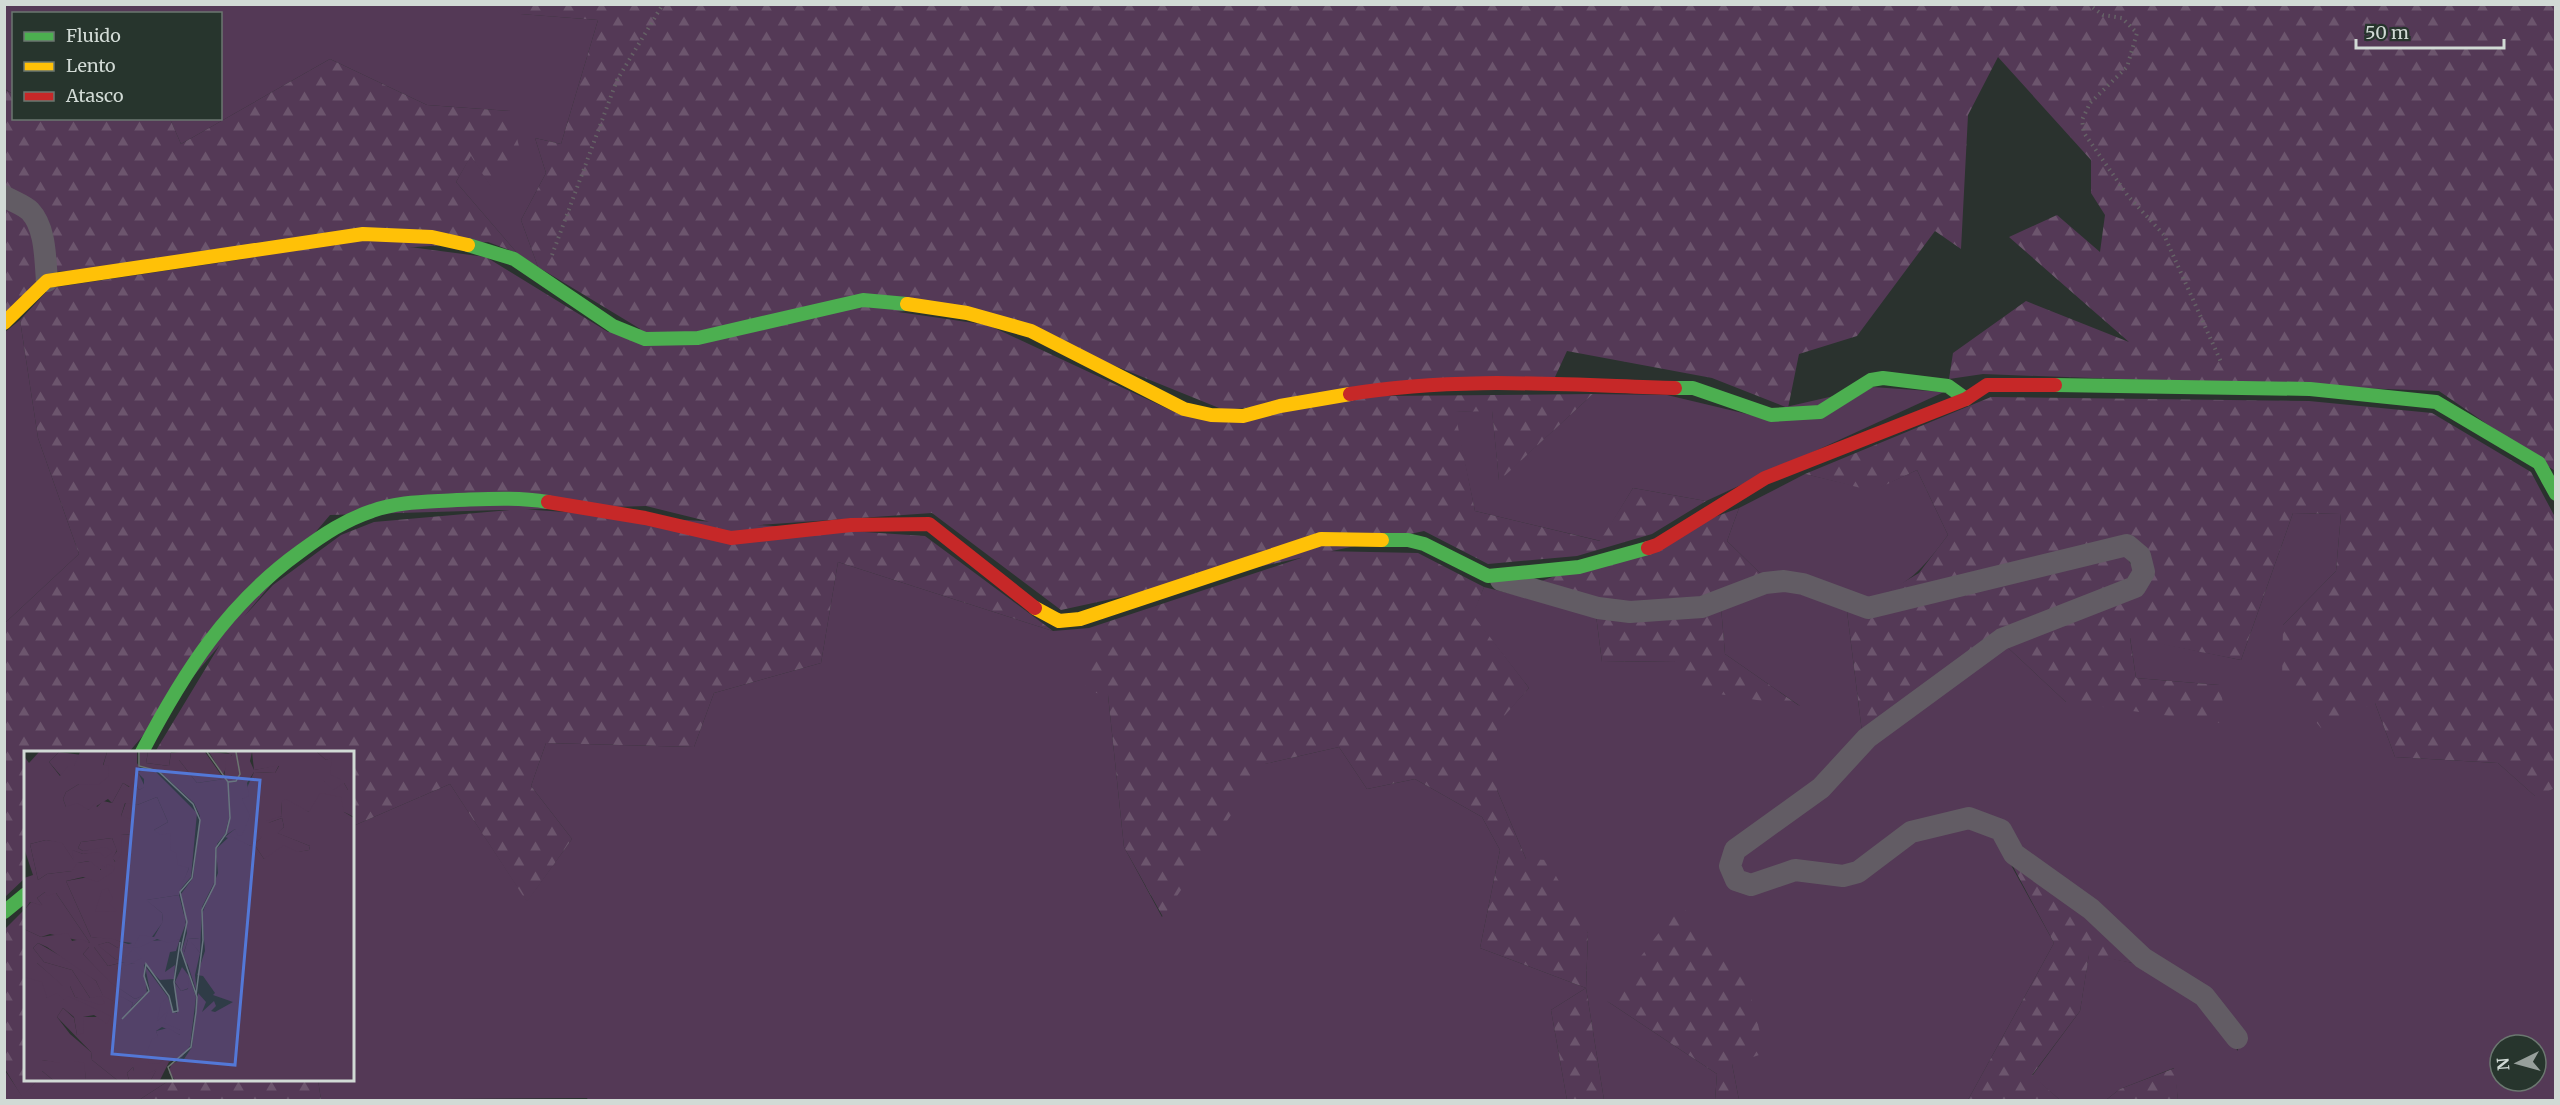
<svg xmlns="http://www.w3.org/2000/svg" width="2560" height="1105" font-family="Merriweather,serif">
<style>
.green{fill:#543956;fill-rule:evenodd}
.forest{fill:url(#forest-firs)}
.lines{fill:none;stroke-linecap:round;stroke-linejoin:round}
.path{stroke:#656266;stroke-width:4;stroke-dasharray:1.5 4.5;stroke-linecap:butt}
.street{stroke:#625c64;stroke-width:22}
.fast{stroke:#4caf50;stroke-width:14}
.slow{stroke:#ffc107;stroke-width:14}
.jam{stroke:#c62828;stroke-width:14}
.inset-road{fill:none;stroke:#6d7571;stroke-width:1.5}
.view{fill:#5378d7;fill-opacity:0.15;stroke:#5378d7;stroke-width:3}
.inset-edge{fill:none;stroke:#d1dad5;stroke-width:3}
</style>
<defs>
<pattern id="forest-firs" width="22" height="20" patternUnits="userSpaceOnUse" patternTransform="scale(1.5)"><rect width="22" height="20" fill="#543956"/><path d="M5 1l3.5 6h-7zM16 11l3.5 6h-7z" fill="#6c556d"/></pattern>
</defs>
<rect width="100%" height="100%" fill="#2a322e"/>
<path class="green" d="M509,4L521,14L598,20L561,144L535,138L546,173L521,220L538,267L517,253L456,182L471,155L491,186L510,111L427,105L330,59L181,144L170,119L220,118V14H14L13,94L5,89L4,5Z
M20,320L38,438L79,554L5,623V332Z
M1873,387L1944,392L1706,501L1633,488L1601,541L1475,511L1454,412L1492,410L1499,480L1593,394L1667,395L1751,415Z
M1917,470L1948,535C1922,570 1909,585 1867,601L1763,576L1727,541L1739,508L1805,474L1873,490Z
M2293,513L2341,514L2336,571L2283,625L2375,703L2395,757L2498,763L2535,796L2555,788V1100H2178L2174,1068L2120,1089L2106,1100H2060L2032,1076L2080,1011L2089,954L2138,964L2199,1001L2238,1051L2234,1022L1969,810L1855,865L1750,877L1742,874L1741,855L1872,744L2005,645L2066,702L2219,685L2136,678L2130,637L2241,660ZM2500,1045H2536V1081H2500Z
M838,562L1053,631L1089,628L1108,695L1124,847L1162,917L1264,764L1339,747L1367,789L1415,779L1482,817L1500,850L1480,948L1586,988L1588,933L1526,859L1497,790L1496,724L1529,688L1472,615L1484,587L1596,615L1602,662L1674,661L1800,706L1725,654L1721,607L1784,588L1847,611L1862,732L1817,782L1729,846L1731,885L1796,878L1843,883L1914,839L1969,826L1995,836L2054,943L1968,1100H1739L1732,1064L1607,1001L1717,1074L1715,1100H1604L1586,988L1551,1010L1567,1100H588L587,1098L321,1100L318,1080H352L353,826L450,784L527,901L572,839L531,786L546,743L694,747L714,693L821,663Z
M4,1069L22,1096L38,1080H170L139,1100H5Z"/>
<path class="forest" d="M509,5H2555V471L2439,391L1983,374L1949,379L1953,353L2026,301L2129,342L2009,237L2057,215L2100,252L2105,215L2091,193V160L1998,57L1968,115L1961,249L1935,231L1857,336L1799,354L1788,408L1712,378L1567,351L1555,377L1224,410L967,306L647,333L538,267L521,220L546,173L535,138L561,144L598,20L520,14Z
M330,59L427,105L510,111L520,150L491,187L471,156L456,182L517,253L488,242L53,272L52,245L5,188L4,89L13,94L14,118L170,119L181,144Z
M4,196L30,211L47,281L4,319Z
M364,241L486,257L608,332L864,307L988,325L1181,415L1380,396L1593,394L1499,481L1492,411L1455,412L1475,511L1600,541L1633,488L1706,501L1652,534L1577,556L1488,564L1424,531L1061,610L932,513L731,527L646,506L330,515L129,752H26L25,878L5,897V623L79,554L38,438L20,320L50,288Z
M1991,397L2309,401L2432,413L2531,472L2555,517V788L2536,797L2498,763L2395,757L2375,703L2321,728L2282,681L2283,625L2336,571L2341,514L2293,513L2241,660L2130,638L2136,678L2219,685L2228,724L2066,702L2005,645L2140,593L2146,552L1882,595L1919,573L1948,535L1917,470L1873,491L1805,474Z
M1739,508L1727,541L1763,576L1700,599L1629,605L1536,583Z
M520,509L925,536L1053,631L838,562L821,663L714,693L694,747L546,743L531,786L572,839L527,902L450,784L353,826L352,752H155L224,638L273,585L341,535L374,522Z
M1322,551L1418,553L1484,587L1473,615L1529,688L1497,724V790L1526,859L1547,860L1588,933L1586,988L1604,1100H1567L1551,1010L1586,988L1480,948L1500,850L1482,817L1415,779L1367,789L1339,747L1265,764L1163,917L1124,847L1108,695L1085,691L1089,628Z
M2124,553L2135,571L2129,581L1998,633L1862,732L1847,611Z
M1721,607L1725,654L1801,707L1694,690L1674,661L1602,662L1596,615Z
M2009,859L2088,916L2138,964L2089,955L2080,1011L2032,1075L2060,1100H1968L2054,943Z
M1680,905L1744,968L1765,1053L1732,1064L1739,1100H1715L1717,1074L1607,1001Z
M25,909L26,1080H38L22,1097L5,1069L4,930Z
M2175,1068L2178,1100H2106L2120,1089Z
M170,1080H318L321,1100H139Z"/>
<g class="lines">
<path class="path" d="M2088,4L2103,15L2122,18L2137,33L2127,67L2090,103L2082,120L2084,133L2128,196L2164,235L2221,362
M552,255L617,80L663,4"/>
<path class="street" d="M4,196C12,201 24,205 30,211C46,228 45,259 47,281
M1501,580L1598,608L1630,612L1702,607L1765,583L1784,581L1803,584L1868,608L2127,545L2140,556L2144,572L2135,587L2002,639L1867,738L1821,788L1735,850L1730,866L1736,880L1751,885L1795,870L1843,876L1858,872L1911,832L1969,818L2001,830L2014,854L2091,909L2143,958L2204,996L2237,1038"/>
<path class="fast" d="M468,245L514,259L613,326L645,339L698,338L863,300L907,304
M2055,385L2310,389L2436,402L2539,463L2556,494
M1675,388H1693L1771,415L1820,412L1871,380L1883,378L1948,386L1966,399
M1382,540H1408L1424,544L1488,576L1579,567L1648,548
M142,752C184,672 227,604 301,551C324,534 345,520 372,511C399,501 429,502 457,500C488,499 517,497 548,502
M4,912L26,894"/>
<path class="slow" d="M907,304L967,313L1031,331L1184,409L1211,415L1243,416L1280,406L1350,394
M4,323L47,281L363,234L432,237L468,245
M1035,608L1059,621L1080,619L1321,539L1382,540"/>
<path class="jam" d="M1350,394C1457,376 1567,385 1675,388
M548,502L645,518L731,538L851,525L929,524L1035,608
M1648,548L1657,545L1765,478L1966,399L1987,385H2055"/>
</g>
<g transform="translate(24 751)">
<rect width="330" height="330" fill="#2a322e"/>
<path d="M35,1L58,4L50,16L37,25L25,11ZM83,1H113V12L117,19L114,21L121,36L115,39L110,31L106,36L99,32L88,52L84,48L66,59L42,56L39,48L42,41L55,33H74ZM124,1H147L145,15L122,12ZM155,1H181L200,28L173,32L155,9ZM185,1L208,3L199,24ZM228,1H293L302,9L308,6L319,29L300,30L320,32L324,39H330V66L320,61H285L257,51L258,65L244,72L258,67L260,76L254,82L286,95L285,99L240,108L230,93L238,86L227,95L201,86L211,78L218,84V48L230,21L251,22L255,15L230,19ZM133,46L144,71L130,79L148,82L152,101L165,117L155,144L123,149L138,162L139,171L125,190L156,188L152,200L146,201L141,221L151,214L150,228L136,229L120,213L123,243L111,248L85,231L59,203L65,196H70L84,215L100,211L111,213L91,208L73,194L84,191L94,197L108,192L67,186L42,130L82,123V118H71L65,110L54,112L49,120L23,123L14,129L6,93L22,89L38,91L49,108L47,98L59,103L77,99L59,100L54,97L57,91L88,87L93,99L89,107L91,111L97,84L108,83L97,65L102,51L113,54ZM21,141L32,142L66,192L26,183L17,186L0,178L2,157L7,151L18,154L13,147ZM176,187L175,191H168L176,202L171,224L173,242L160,202L164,188ZM14,192L51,213L72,230L79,244L90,250L96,244L109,252L107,257L126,240L121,215L144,246L139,260L144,259L156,279V284L138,276L132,280L145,311L136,329H127L132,319L123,324L110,320L109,316L103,322L105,329H93L68,309L67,301L33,266L39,257L50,267L53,284L58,266H87L40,249L23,247L0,226V212H13L39,234L46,235L51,246L71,249L66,247L48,219L20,211L9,197ZM158,216L165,225V237L157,240L151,231ZM36,304H51L61,312L62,329H29L18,320V309L35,311Z" fill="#543956"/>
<path d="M15,1H35L25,11L36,25L44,15H50L56,1H83L79,14L85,15L84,26L74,34L55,33L42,41L39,48L42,56L53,52L65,59L71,52L73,56L79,50L88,52L99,32L105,36L110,30L115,39L120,36V28L113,21L128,17L173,62L167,126L155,140L165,117L154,114L152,102L146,99L147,82L137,84L130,79L144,71L133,46L113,54L101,52L97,65L107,68L108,83L97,84L98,102L92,111L88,107L93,100L88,87L57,91L54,97L59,100L82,96L89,101L81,107L76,101L59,103L48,99L50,110L38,92L22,89L6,93L14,129L23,123L48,120L53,112L66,110L77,119V114L82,117L83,113L91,116L89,121L73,131L59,126L42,130L67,186L89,188L110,195L116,184L130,186L139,170L138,162L122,149L155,144L162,172L156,188L144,192L133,188L116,196L94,197L84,191L74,194L91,208L99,209L109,198L118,207L101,215L100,211L84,215L70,196H65L59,203L86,231L111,248L120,244L107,257L109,252L96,245L91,250L96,260H91L87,255L89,250L79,245L72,230L23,196L14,192L9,197L20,211L48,219L66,247L77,245L81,252L77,254L51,246L46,235H39L13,212H0V127L9,124L0,97V5L5,12ZM21,141L23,145L32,142L66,192L57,188L48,190L44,182L17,186L0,178L2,157L6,151L19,155L13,147ZM116,1H124L122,12L145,15L147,2L155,1V9L173,32L200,28L202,10L208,4L202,1H228L226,10L230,19L255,14L251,22L230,21L223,32L225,45L218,48L226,65L218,84L214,85L211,78L202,84L205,67L201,83L193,93L192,128L178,156L176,202L167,191H175V187L164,188L160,201L165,206L163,214L158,199L163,182L157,143L169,127L176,65L170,52L134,19L116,15ZM293,1H330V39H324L320,32L309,39L299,29H317L306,23L308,7L302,9ZM296,42L317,46L320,61L330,67V329H151L145,322L147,313L160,308L168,296L174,242L182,251L178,261L190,250L192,255L187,260L191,261L209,251L189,244L191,242L179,225L173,224L181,200L178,163L194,122L192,98L206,85L227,95L232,83L238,86L230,93L240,108L260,94L273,101L285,99L286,95L253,82L260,76L258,67L244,72L242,70L258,65L257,51L262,48L285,61ZM84,137L89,148L85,152L93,160L71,161L78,139ZM165,225L172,246L166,295L158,306L145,311L142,307L134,313L125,312L122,303L128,288L134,286L132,280L144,277L156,284V279L140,272L144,260L133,270L137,252L144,246L149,261L153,262L151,232L157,240L164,238ZM0,226L18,231L23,247L33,242L40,249L44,245L87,265L83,273L70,264L59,266L60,282L53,284L50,266L39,257L33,266L46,283L67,301L68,309L93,329H62L60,312L50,310V304H36V312L18,309V320L29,329H0ZM109,316L110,320H120L123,323L133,318L127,329H105L103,322Z" fill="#543956" fill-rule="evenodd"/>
<path class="inset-road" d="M115,1V15L134,20L169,53L176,69L168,127L156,141L163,171L157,199L173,246L172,261L167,296L144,316L149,329M204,31L212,30L216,23L212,1M172,244L179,189L178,159L191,133L192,97L202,83L206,67L204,31L183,1M98,268L125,240L120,225L122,213L145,245L149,261L154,260L150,231L156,191"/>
<path class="view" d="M113,18L236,29L211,314L88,303Z"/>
<rect width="330" height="330" class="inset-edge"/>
</g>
<rect width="2560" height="1105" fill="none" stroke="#d1dad5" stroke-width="12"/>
<rect x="12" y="12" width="210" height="108" fill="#27352d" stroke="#6b7770" stroke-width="1.5"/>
<rect x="24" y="32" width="30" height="9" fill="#4caf50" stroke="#6b7770" stroke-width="1.5"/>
<text x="66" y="42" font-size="18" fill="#d1dad5">Fluido</text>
<rect x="24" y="62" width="30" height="9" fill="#ffc107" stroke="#6b7770" stroke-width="1.5"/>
<text x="66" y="72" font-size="18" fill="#d1dad5">Lento</text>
<rect x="24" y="92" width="30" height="9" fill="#c62828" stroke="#6b7770" stroke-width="1.5"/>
<text x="66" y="102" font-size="18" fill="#d1dad5">Atasco</text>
<g transform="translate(2518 1063) rotate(265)"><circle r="28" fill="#27352d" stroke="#6b7770" stroke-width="1.5"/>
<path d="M0-4.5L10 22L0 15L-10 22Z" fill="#979f9b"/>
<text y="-9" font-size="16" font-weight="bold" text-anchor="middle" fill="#d1dad5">N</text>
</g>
<path d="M2356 39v9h148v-9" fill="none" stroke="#d1dad5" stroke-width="3"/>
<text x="2365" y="39" font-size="18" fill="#d1dad5" stroke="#27352d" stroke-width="4.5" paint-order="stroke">50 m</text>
</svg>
